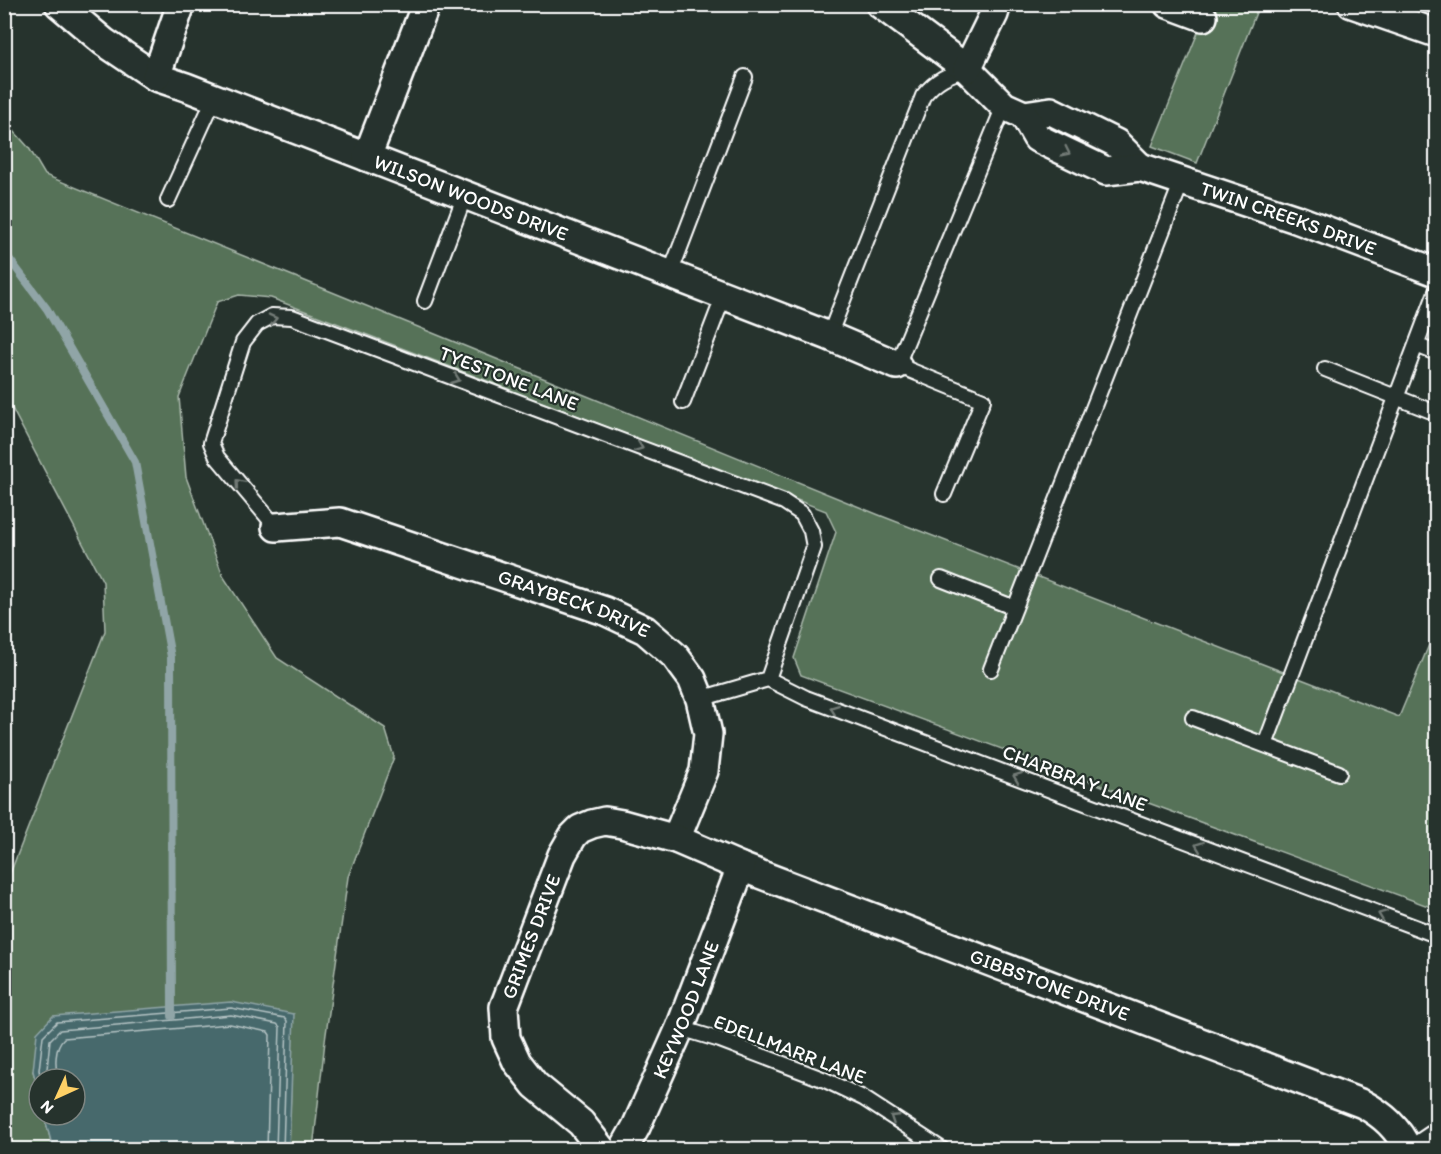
<svg xmlns="http://www.w3.org/2000/svg" width="1441" height="1154" font-family="Itim,sans-serif">
<style>
.green{fill:#567258;stroke:#aab8ac;stroke-width:1.5}
.water{fill:#46696c;stroke:#90a5a7;stroke-width:1.5}
.lines{fill:none;stroke-linecap:round;stroke-linejoin:round}
.shore{stroke:#b5c3c4;stroke-width:1.5}
.stream{stroke:#90a5a7;stroke-width:8}
.service-casing{stroke:#fff;stroke-width:18}
.minor-casing{stroke:#fff;stroke-width:32}
.service{stroke:#26332d;stroke-width:14}
.minor{stroke:#26332d;stroke-width:27}
.oneway{stroke:#727a76}
.labels{text-anchor:middle;dominant-baseline:central;stroke-width:4.5;stroke-linejoin:round;paint-order:stroke}
.street-label{font-size:20px;fill:#fff;stroke:#26332d}
</style>
<rect width="100%" height="100%" fill="#26332d"/>
<filter id="ink" filterUnits="userSpaceOnUse"><feTurbulence type="fractalNoise" baseFrequency=".0167" numOctaves="2"/><feDisplacementMap in="SourceGraphic" scale="12" xChannelSelector="R" yChannelSelector="G"/><feConvolveMatrix kernelMatrix="1 2 1 2 8 2 1 2 1" color-interpolation-filters="sRGB"/></filter>
<g filter="url(#ink)">
<path class="green" d="M1209,5H1259L1197,163L1152,146Z
M5,121L29,148L45,175L879,515L1399,717L1436,628V909L801,675L794,658L836,532L826,511L271,298L239,295L217,302L179,397L186,477L223,576L277,658L385,728L394,757L348,877L325,1041L313,1149H289L293,1014L33,1071L39,1094V1115H44L53,1149H5L4,889L105,631L103,582L5,395Z"/>
<path class="water" d="M231,1002L294,1014L289,1149H53L44,1115H75V1079H39V1094L33,1071L37,1033L53,1016Z"/>
<g class="lines">
<path class="shore" d="M41,1079L39,1070L43,1036L57,1022L231,1008L285,1018L287,1021L283,1150
M49,1079L47,1069L50,1040L60,1030L231,1015L277,1024L280,1027L276,1150
M58,1079C55,1067 54,1047 64,1038L230,1024L268,1032L270,1035L267,1150"/>
<path class="stream" d="M4,252L47,309L135,462L171,657L172,1016"/>
<defs>
<path id="service" d="M168,200L214,99
M670,274L745,77
M425,301L465,195
M829,336L923,96C937,79 947,75 967,69
M1416,345L1436,353
M1325,369L1436,413
M683,402L724,295
M944,494L983,400L897,365L1004,106
M276,527L217,457L211,443L243,342L257,324L272,316L292,317L784,502L802,514L811,531L814,547L768,679
M941,579L1015,608
M991,669L1182,181
M700,699L768,679L806,698L1436,935
M1193,718L1339,773
M1265,745L1436,292
M680,1028L720,1040L825,1080L863,1098L943,1150
M1408,1149L1436,1130"/>
<g id="minor">
<path id="s1" d="M59,4L104,42L156,77L186,87L829,336L897,365"/>
<path d="M880,4L967,69L1004,106L1024,115L1051,111L1116,143L1140,167"/>
<path d="M1168,4L1203,17"/>
<path d="M1352,4L1436,33"/>
<path d="M967,69L994,14L997,4"/>
<path d="M156,77L181,4"/>
<path id="s2" d="M1024,115L1037,138L1106,171L1140,167L1296,219L1436,272"/>
<path d="M367,157L426,4"/>
<path id="s3" d="M276,527L340,522L605,611L645,630L675,656L692,679L700,699L708,734L704,771L676,839"/>
<path id="s4" d="M602,1150L581,1123L535,1085L517,1062L506,1038L504,1007L562,855L573,836L580,829L592,824L605,821L622,824L676,839L741,867L1363,1104C1383,1115 1398,1128 1408,1150"/>
<path id="s5" d="M623,1150L636,1127L680,1028L741,867"/>
</g>
</defs>
<use href="#service" class="service-casing"/>
<use href="#minor" class="minor-casing"/>
<use href="#service" class="service"/>
<use href="#minor" class="minor"/>
</g>
<defs><path id="oneway-chevron" d="M-2-3.5L2.5 0L-2 3.5" fill="none" stroke-width="1.6" stroke-linecap="round" stroke-linejoin="round" transform="scale(1.5)"/></defs>
<g class="oneway">
<use href="#oneway-chevron" transform="translate(1066 152) rotate(26)"/>
<use href="#oneway-chevron" transform="translate(273 319) rotate(-13)"/>
<use href="#oneway-chevron" transform="translate(456 379) rotate(21)"/>
<use href="#oneway-chevron" transform="translate(639 447) rotate(21)"/>
<use href="#oneway-chevron" transform="translate(239 483) rotate(-130)"/>
<use href="#oneway-chevron" transform="translate(834 709) rotate(-159)"/>
<use href="#oneway-chevron" transform="translate(1017 777) rotate(-159)"/>
<use href="#oneway-chevron" transform="translate(1199 846) rotate(-159)"/>
<use href="#oneway-chevron" transform="translate(1382 915) rotate(-159)"/>
<use href="#oneway-chevron" transform="translate(894 1118) rotate(-147)"/>
</g>
</g>
<g class="labels">
<g class="street-label">
<text stroke="none"><textPath href="#s1" startOffset="459">WILSON WOODS DRIVE</textPath></text>
<text stroke="none"><textPath href="#s2" startOffset="294">TWIN CREEKS DRIVE</textPath></text>
<text transform="translate(509 378) rotate(21)">TYESTONE LANE</text>
<text stroke="none"><textPath href="#s3" startOffset="312">GRAYBECK DRIVE</textPath></text>
<text transform="translate(1075 778) rotate(21)">CHARBRAY LANE</text>
<text stroke="none"><textPath href="#s4" startOffset="256">GRIMES DRIVE</textPath></text>
<text stroke="none"><textPath href="#s4" startOffset="876">GIBBSTONE DRIVE</textPath></text>
<text stroke="none"><textPath href="#s5" startOffset="154">KEYWOOD LANE</textPath></text>
<text transform="translate(790 1049) rotate(21)">EDELLMARR LANE</text>
</g>
</g>
<rect width="1441" height="1154" fill="none" stroke="#26332d" stroke-width="24"/>
<rect x="12" y="12" width="1417" height="1130" fill="none" stroke="#fff" stroke-width="2" filter="url(#ink)"/>
<g transform="translate(57 1097) rotate(225)"><circle r="28" fill="#26332d" stroke="#7d8581" stroke-width="1.5"/>
<path d="M0-4.5L10 22L0 15L-10 22Z" fill="#ffd166"/>
<text y="-9" font-size="16" font-weight="bold" text-anchor="middle" fill="#ffffff">N</text>
</g>
</svg>
